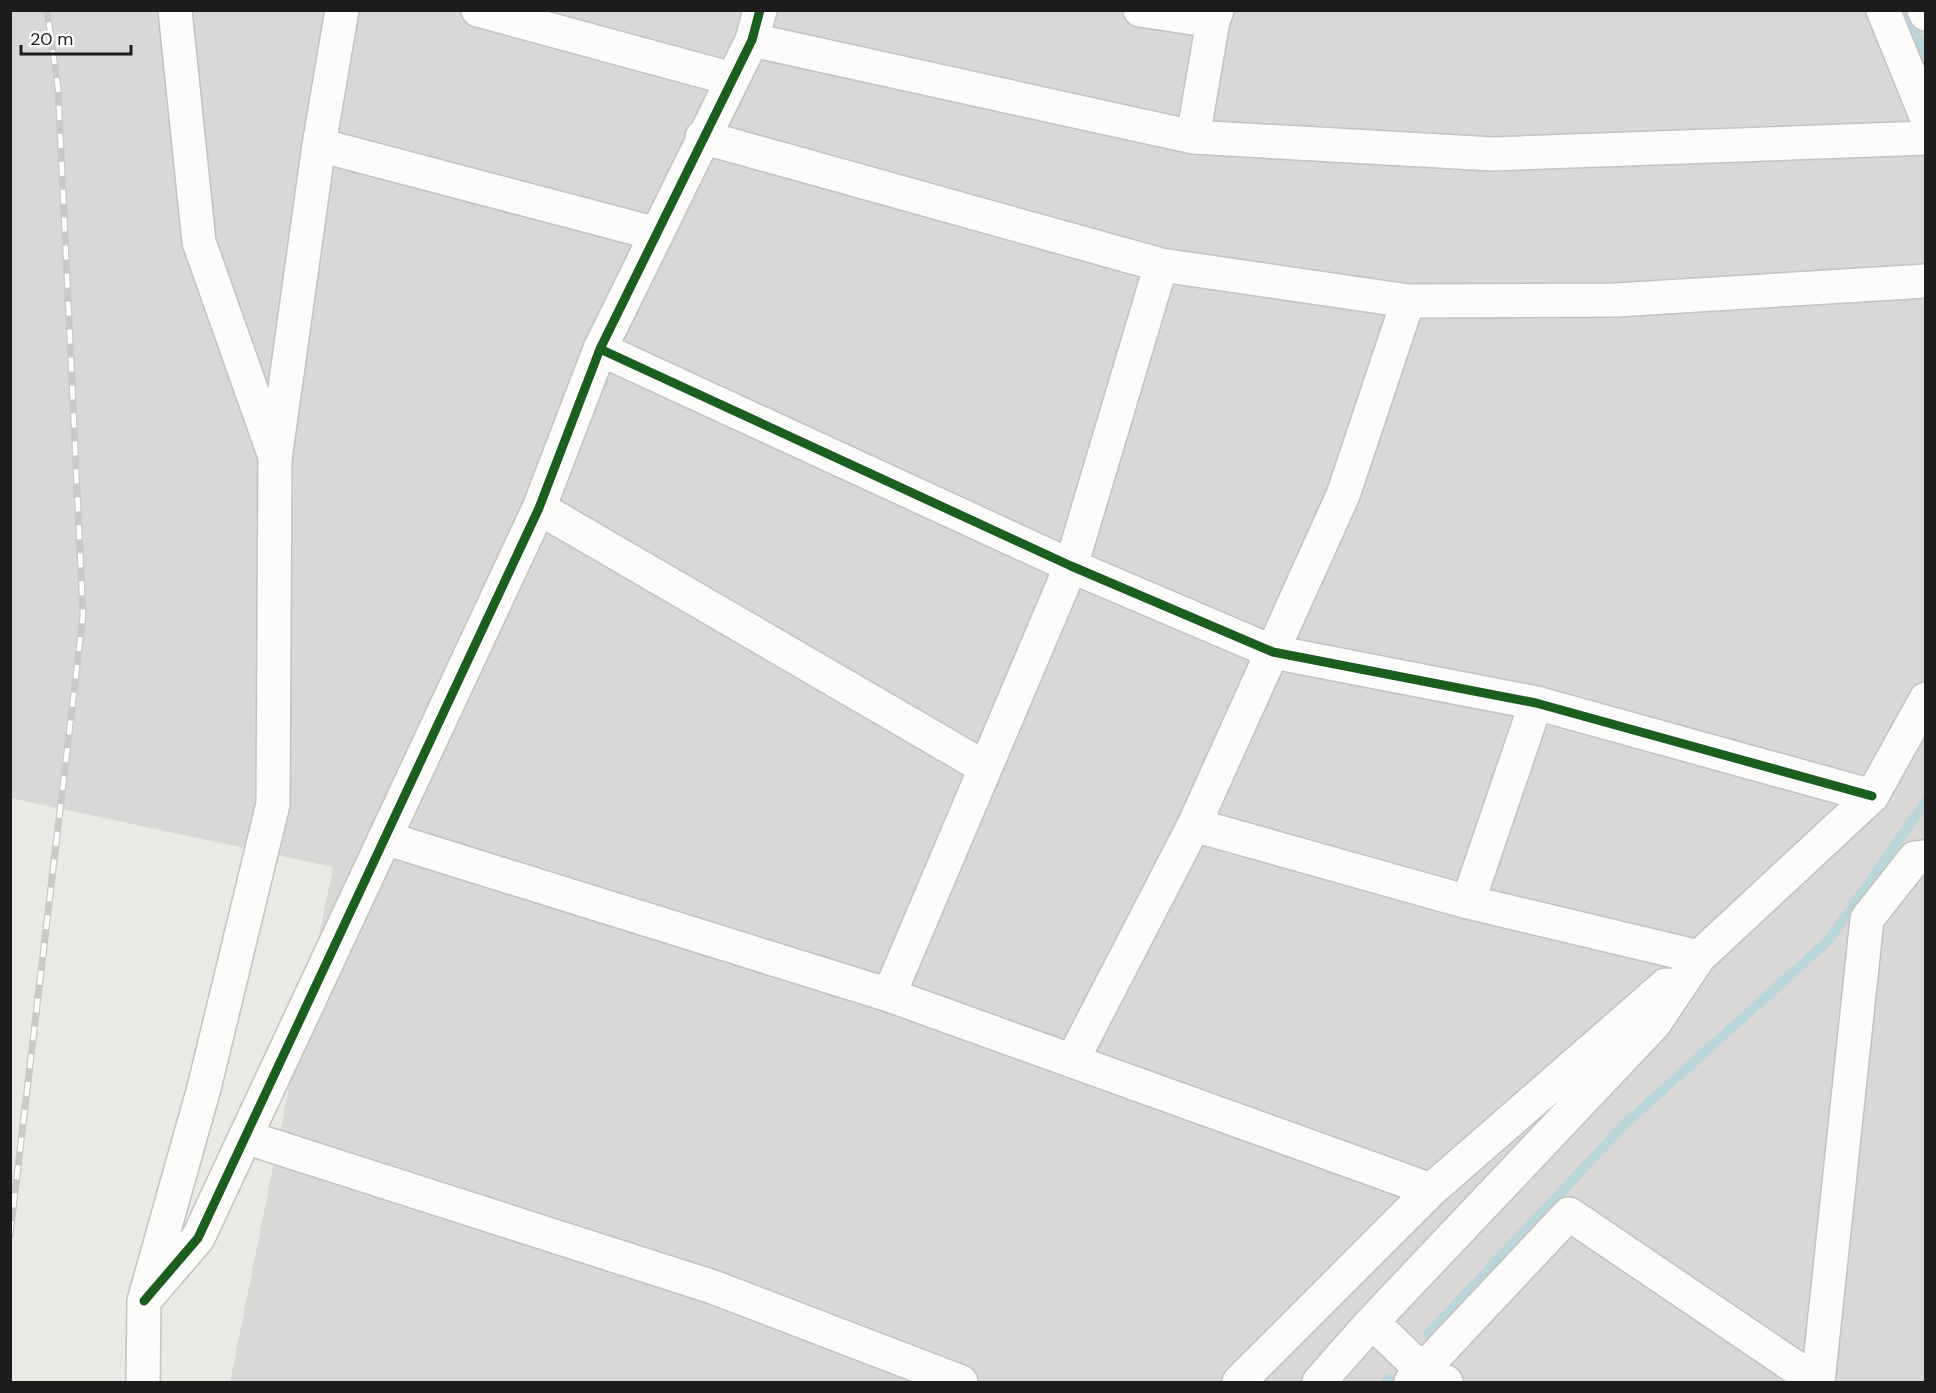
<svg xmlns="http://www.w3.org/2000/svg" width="1936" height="1393" font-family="'DM Sans',sans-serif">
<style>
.residential{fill:#dad8d6}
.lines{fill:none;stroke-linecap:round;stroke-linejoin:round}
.stream{stroke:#bbd5dc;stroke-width:10}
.minor-casing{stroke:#c3c2c1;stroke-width:36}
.minor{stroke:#fcfcfb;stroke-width:33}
.rail-casing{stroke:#c9c9c8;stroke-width:7}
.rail{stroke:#fff;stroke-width:4.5;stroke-dasharray:14;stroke-linecap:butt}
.cycleway-casing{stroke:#fff;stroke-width:13}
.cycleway{stroke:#1b5e20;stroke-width:9}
</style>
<rect width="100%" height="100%" fill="#ebe9e5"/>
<path class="residential" d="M11,11H1925V1382H230L333,867L11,798Z"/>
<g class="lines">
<path class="stream" d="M1905,10L1926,58
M1428,1334L1625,1124L1829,940L1926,801
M1386,1382L1389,1379"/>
<defs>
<path id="minor" d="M175,10L199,242L274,454
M478,10L732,79
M1140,10L1213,21L1217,10
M1883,10L1926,116
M1924,10L1926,14
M752,40L1193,137L1493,154L1926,138
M702,137L1161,265L1408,301L1616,300L1926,281
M1193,137L1213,21
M319,145L657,234
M600,349L1071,566L1273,652L1536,703L1872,796
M539,508L984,767
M1194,825L1468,902L1699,957
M385,838L889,995L1431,1190
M1468,902L1536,703
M889,995L1071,566L1161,265
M1072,1061L1194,825L1343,495L1408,301
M245,1137L713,1287L961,1382
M144,1301L198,1238L539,508L600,349L752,40L760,10
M1372,1322L1422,1370L1446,1382
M143,1382L144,1301L204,1088L273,804L275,459L319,145L342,10
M1239,1382L1431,1190L1666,985
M1319,1382L1372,1322L1654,1024L1699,957L1872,796L1926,699
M1411,1382L1569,1214L1817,1382
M1818,1382L1867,919L1915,858L1926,857"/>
</defs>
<use href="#minor" class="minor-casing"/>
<use href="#minor" class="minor"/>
<defs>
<path id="rail" d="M10,1235L83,615L58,88L47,10"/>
</defs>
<use href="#rail" class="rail-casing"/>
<use href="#rail" class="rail"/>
<defs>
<path id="cycleway" d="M600,349L1071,566L1273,652L1536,703L1872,796
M144,1301L198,1238L539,508L600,349L752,40L760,10"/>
</defs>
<use href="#cycleway" class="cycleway-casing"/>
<use href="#cycleway" class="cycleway"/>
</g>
<rect width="1936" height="1393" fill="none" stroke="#1c1c1c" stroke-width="24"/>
<path d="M21 45v9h110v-9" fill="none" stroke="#1c1c1c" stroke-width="3"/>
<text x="30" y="45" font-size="18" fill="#1c1c1c" stroke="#ffffff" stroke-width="4.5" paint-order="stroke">20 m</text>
</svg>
